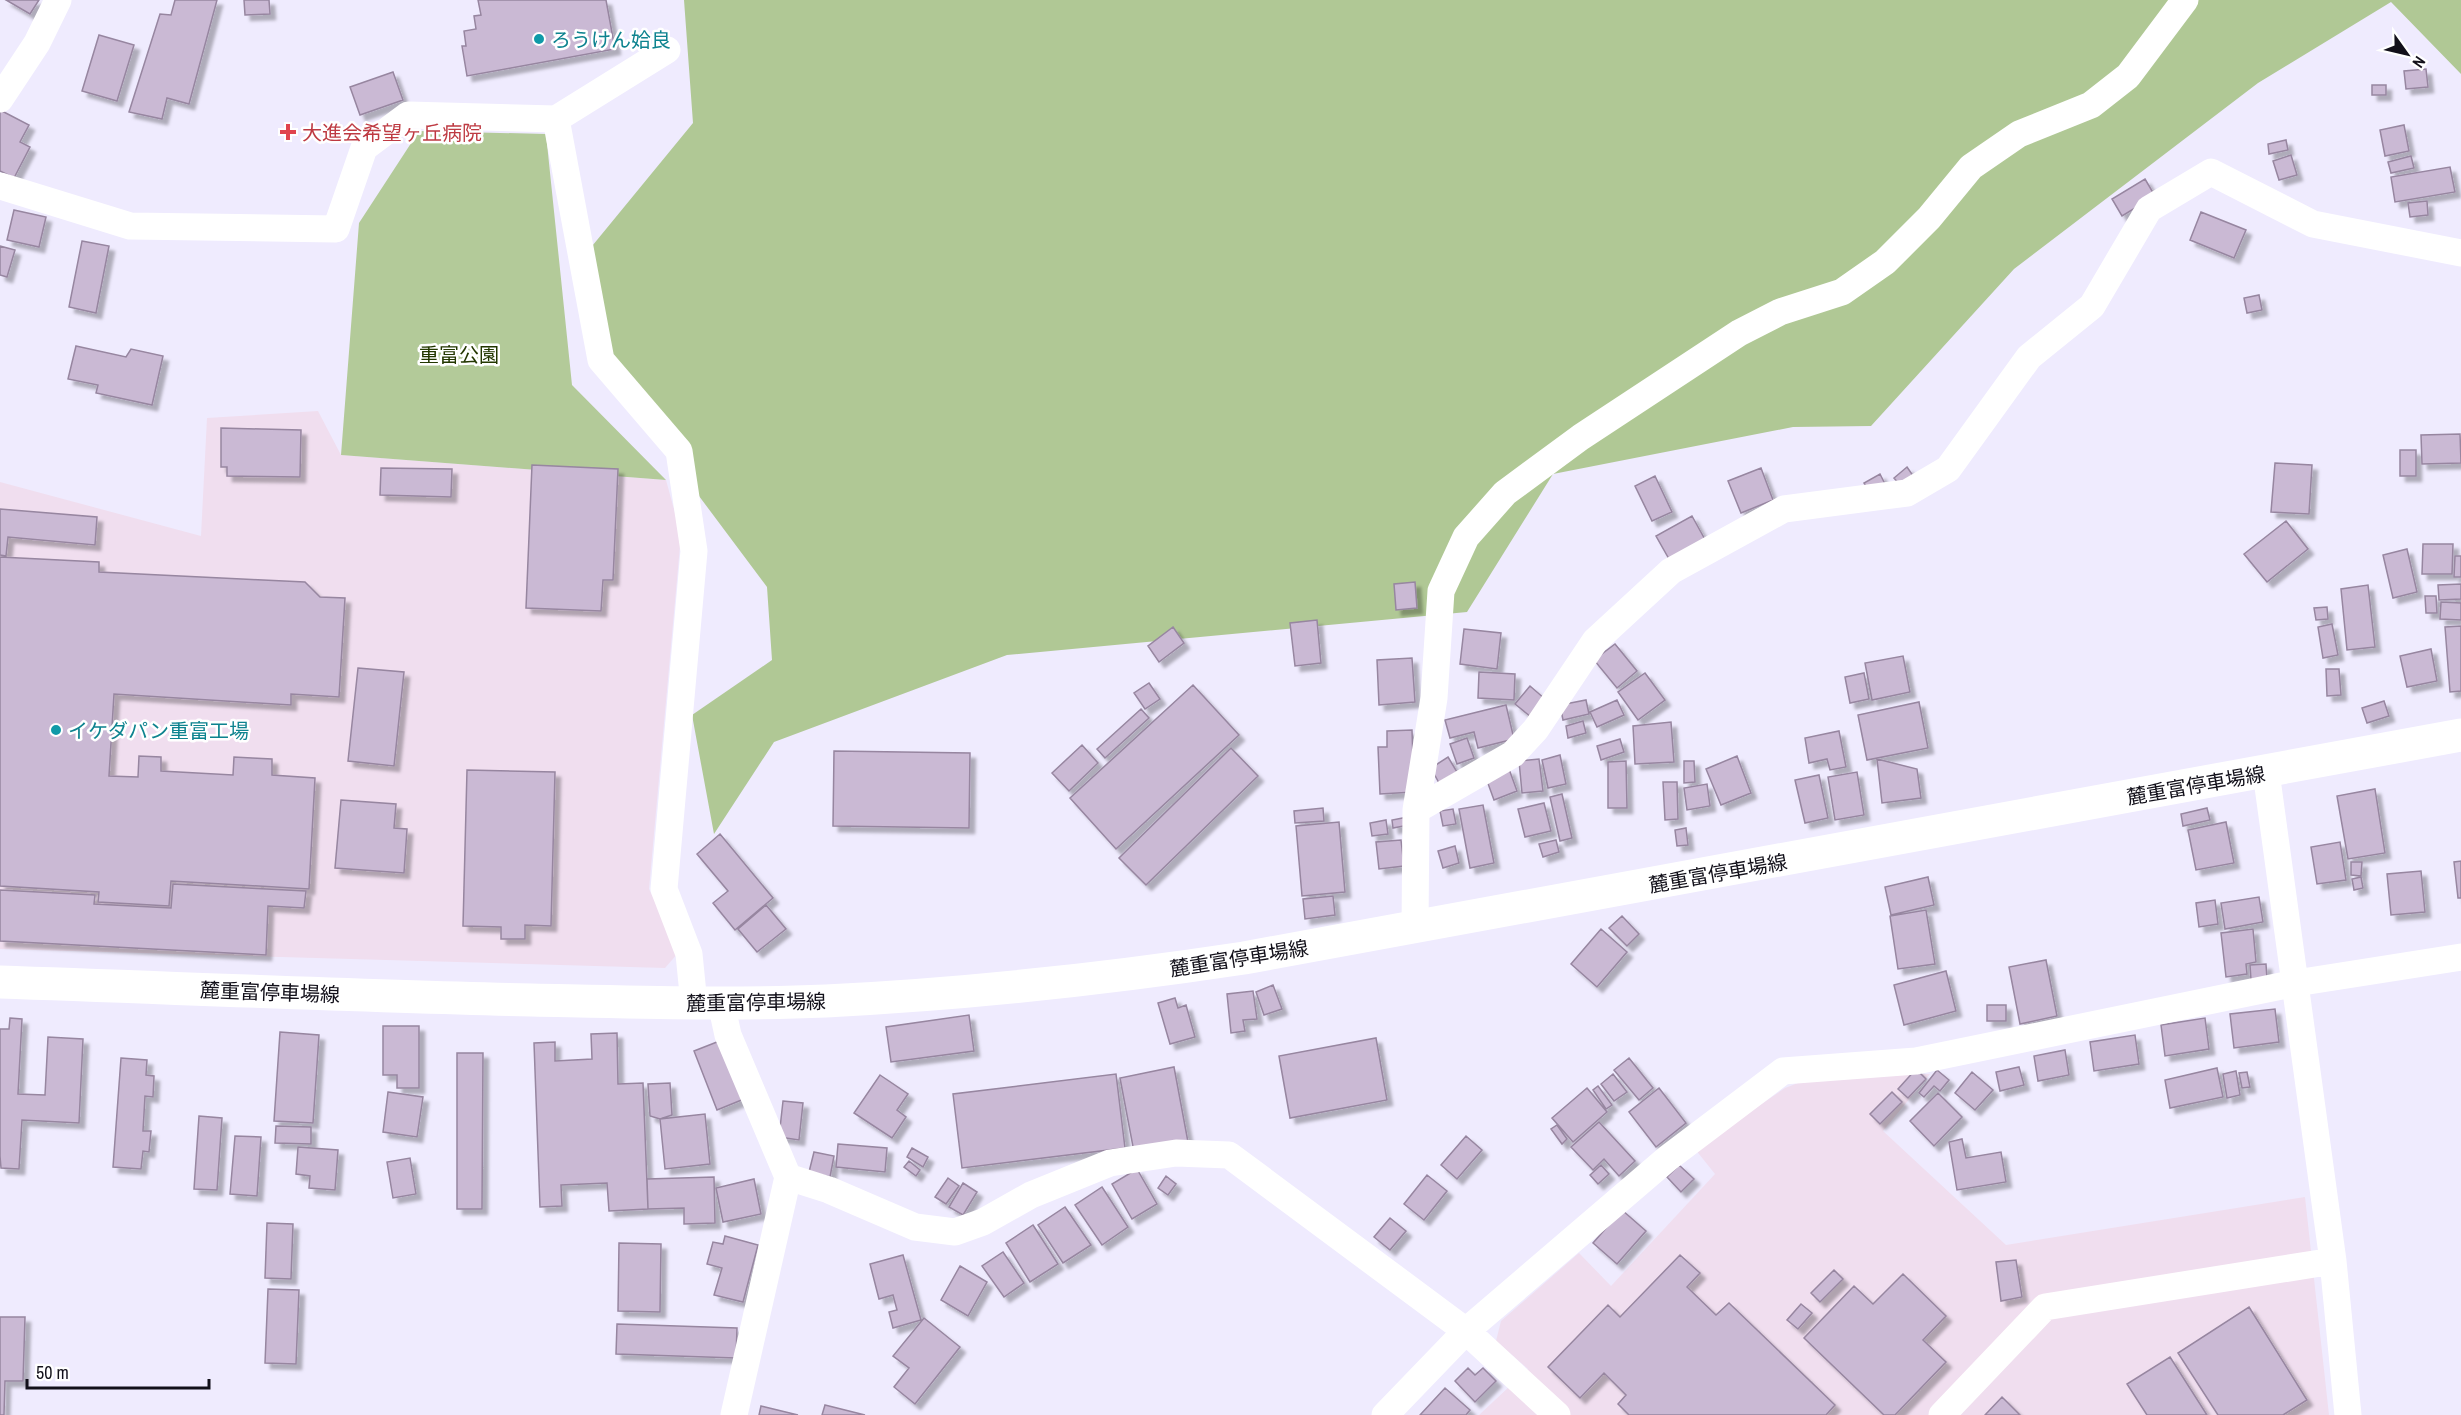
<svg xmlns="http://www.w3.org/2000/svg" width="2461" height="1415" font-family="'Archivo Narrow','Noto Sans JP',sans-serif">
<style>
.industrial{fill:#f0deef}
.green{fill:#b3ca99}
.forest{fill:#b0c895}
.building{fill:#cab9d4;stroke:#9786a0;stroke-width:1.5;filter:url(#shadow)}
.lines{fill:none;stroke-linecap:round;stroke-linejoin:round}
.minor{stroke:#fff;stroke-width:27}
.major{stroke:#fff;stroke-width:33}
.culture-dot{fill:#0f9aa8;stroke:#fff;stroke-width:2}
.health-dot{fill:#e0444e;stroke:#fff;stroke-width:2}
.labels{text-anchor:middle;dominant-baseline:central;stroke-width:5;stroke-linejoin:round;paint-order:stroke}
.culture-label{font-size:20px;fill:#0d838f;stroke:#fff;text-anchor:start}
.health-label{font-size:20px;fill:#be3a42;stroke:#fff;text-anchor:start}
.park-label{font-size:20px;fill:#233700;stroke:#fff}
.street-label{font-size:20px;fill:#12101a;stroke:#fff}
</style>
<defs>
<filter id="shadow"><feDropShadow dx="5.5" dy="5.5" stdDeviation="1.5" flood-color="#0004"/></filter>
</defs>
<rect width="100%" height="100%" fill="#efebfe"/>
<path class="industrial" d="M318,411L341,455L666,480L681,535L649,889L679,952L665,968L0,949V482L201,536L207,418Z
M1884,1074H1930L1883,1131L2006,1245L2305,1197L2329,1415H1479L1528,1369L1496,1341L1501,1321L1579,1253L1611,1286L1715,1174L1695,1149L1785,1088L1811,1078Z"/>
<path class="green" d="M419,131L546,134L572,385L666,480L341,455L359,223Z"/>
<path class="forest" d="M684,0H2461V74L2391,2L2258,83L2014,269L1871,426L1793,427L1553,474L1467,612L1007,655L774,742L714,834L692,715L772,660L767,587L631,405L579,262L693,123Z"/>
<path class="building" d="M6,0H39L30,14Z
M175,0H217L189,104L167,98L162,119L129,112L160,14L171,15Z
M244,0H269L270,14L245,15Z
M478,0H606L615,49L467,76L462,46H466L464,31L476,29L474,16L481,15Z
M99,35L134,45L117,101L82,91Z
M2426,69L2428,87L2406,89L2404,71Z
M393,72L403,100L360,115L350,87Z
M2372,85H2386V95H2372Z
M0,110L29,125L20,142L30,147L14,178L0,171Z
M2404,125L2409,151L2385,156L2380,130Z
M2286,140L2288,150L2269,154L2268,144Z
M2291,155L2297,175L2279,180L2273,161Z
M2411,156L2414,168L2391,173L2388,162Z
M2450,167L2455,192L2395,202L2391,177Z
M2145,179L2155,196L2122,216L2112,199Z
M2427,201L2428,215L2410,217L2408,203Z
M14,210L46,217L39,247L7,240Z
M2201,212L2246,230L2234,258L2190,240Z
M82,241L109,246L96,313L69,307Z
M0,246L15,250L7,277L0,275Z
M2259,295L2262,310L2247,313L2244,298Z
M76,346L126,357L131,349L163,356L152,405L96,393L98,385L68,379Z
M221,428L301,430L300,477L227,476V467H221Z
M2460,434L2461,463L2422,464L2421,435Z
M2400,450H2416V476H2400Z
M2275,463L2312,465L2309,514L2271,512Z
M532,465L618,469L613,580H603L601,611L526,608Z
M1907,467L1916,480L1904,490L1894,478Z
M381,468L452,469L451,497L380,495Z
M1761,468L1773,500L1741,513L1728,481Z
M1880,474L1886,486L1871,495L1864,483Z
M1655,476L1672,512L1652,521L1635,486Z
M0,509L97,517L95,545L8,537L6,556L0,555Z
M1692,516L1708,545L1673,566L1656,536Z
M2286,521L2308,549L2267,582L2244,554Z
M2423,544H2453L2452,574H2422Z
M2407,549L2417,592L2393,598L2383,555Z
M2455,556H2461V577H2454Z
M0,557L99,562V572L305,582L320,597L345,598L339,697L291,694V705L114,694L109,776L138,777L139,756L161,757V771L233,775L234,757L272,759V775L315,778L309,889L171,881L169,906L98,902L99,892L0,886Z
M1415,582L1417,608L1396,610L1394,584Z
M2461,584V599L2439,600L2438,585Z
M2368,585L2375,647L2347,650L2341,589Z
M2425,596H2436L2437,613H2426Z
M2441,602L2461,603V620L2440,619Z
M2327,607L2328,619L2316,620L2314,608Z
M1317,620L1321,663L1295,666L1290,623Z
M2332,624L2338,655L2323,658L2318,627Z
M2461,626V691L2450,692L2445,627Z
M1173,627L1184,643L1159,662L1148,646Z
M1464,629L1501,633L1497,669L1460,664Z
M1615,644L1637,671L1617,688L1594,660Z
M2431,649L2437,681L2407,687L2400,656Z
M1903,656L1910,692L1872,700L1865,663Z
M1412,658L1415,702L1379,705L1377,660Z
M358,668L404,672L394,766L348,761Z
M2326,669H2339L2341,695L2327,696Z
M1479,672L1515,674L1514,700L1478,698Z
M1645,673L1665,700L1638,720L1618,692Z
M1864,673L1869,699L1850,703L1845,677Z
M1149,683L1160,699L1145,709L1134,693Z
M1193,685L1239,735L1116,849L1070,798Z
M1530,686L1545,699L1531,717L1515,704Z
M1586,700L1589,714L1563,720L1560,705Z
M1617,700L1624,715L1597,727L1590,712Z
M2384,701L2389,716L2367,723L2362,708Z
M1919,702L1928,748L1867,760L1858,715Z
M1506,705L1514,739L1478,748L1474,732L1450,738L1445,720Z
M1141,709L1149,718L1105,758L1097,749Z
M1583,721L1586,733L1568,738L1566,726Z
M1671,722L1674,762L1635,764L1633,726Z
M1412,730L1414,792L1380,794L1378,747H1387V731Z
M1839,731L1846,767L1830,770L1827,759L1809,763L1805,738Z
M1467,738L1474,758L1457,764L1450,744Z
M1620,739L1624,752L1601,760L1597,746Z
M1082,745L1098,763L1069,791L1052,773Z
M1231,748L1258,776L1146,885L1119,858Z
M834,751L970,753L969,828L833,826Z
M1560,755L1566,784L1548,788L1542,760Z
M1737,756L1751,793L1721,805L1706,769Z
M1448,757L1457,772L1439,783L1431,768Z
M1539,759L1543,791L1522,793L1519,761Z
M1877,759L1917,769L1921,798L1882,803Z
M1626,761L1627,808H1608V762Z
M1684,761H1694L1695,782L1684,783Z
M1509,769L1517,791L1494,800L1486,778Z
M467,770L555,772L551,926L525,925V939H501V927L463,926Z
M1857,772L1864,815L1835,820L1828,777Z
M1819,775L1828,818L1805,823L1795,780Z
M1663,782H1677L1678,819L1665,820Z
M1707,784L1710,806L1687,810L1684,788Z
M2375,789L2385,853L2348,859L2337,796Z
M1562,794L1572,838L1560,841L1550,797Z
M341,800L396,804L394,828L407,829L404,873L335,868Z
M1544,803L1551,831L1525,837L1518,809Z
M1483,805L1494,863L1470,868L1459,809Z
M1323,808L1324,821L1295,823L1294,811Z
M2207,808L2210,820L2183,826L2181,814Z
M1453,809L1456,824L1443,826L1440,811Z
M1408,817L1409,825L1393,828L1392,820Z
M1386,820L1388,834L1372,836L1370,823Z
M1339,822L1345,892L1302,896L1296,826Z
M2226,822L2234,863L2196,870L2188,830Z
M1686,828L1688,845L1677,846L1675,830Z
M720,834L773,898L735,930L713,903L728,891L697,854Z
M1401,840L1404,866L1379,869L1376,842Z
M1556,840L1559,852L1543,857L1539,844Z
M2340,842L2346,880L2317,884L2311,847Z
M1455,846L1459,863L1443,868L1438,851Z
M2461,861V898H2458L2454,862Z
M2351,862H2362L2361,876L2351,875Z
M2421,871L2425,912L2391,915L2387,874Z
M1928,877L1934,905L1891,915L1885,887Z
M2361,877L2363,888L2354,890L2352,879Z
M173,884L306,891L304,908L268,906L266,955L0,941V890L95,895L94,904L171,908Z
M1333,896L1335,915L1305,919L1303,899Z
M2259,897L2263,922L2225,929L2221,903Z
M2215,900L2218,924L2199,927L2196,903Z
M766,905L786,929L757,952L738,929Z
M1926,910L1935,964L1898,969L1890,916Z
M1622,916L1639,934L1627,946L1609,928Z
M1601,929L1627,952L1597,987L1571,964Z
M2253,929L2256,962L2246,964L2247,974L2226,977L2221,933Z
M2046,960L2057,1016L2020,1024L2009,967Z
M2266,964L2267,979L2251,980L2250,965Z
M1946,971L1956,1011L1904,1025L1894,985Z
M1273,985L1282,1009L1264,1015L1256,992Z
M1253,991L1257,1019L1243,1020L1245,1031L1231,1033L1227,994Z
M1175,998L1178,1008L1186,1005L1195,1037L1170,1044L1158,1003Z
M1987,1005H2006V1021H1987Z
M2275,1009L2279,1042L2234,1048L2230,1014Z
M969,1015L974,1051L891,1062L886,1027Z
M10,1018L22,1019L18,1094L45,1095L48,1037L83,1039L79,1123L22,1120L19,1169L1,1168L0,1156V1029H9Z
M2205,1018L2209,1049L2165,1056L2161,1025Z
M383,1026H419V1088H397V1075H383Z
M280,1032L319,1035L313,1123L274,1121Z
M617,1033L618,1084L643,1083L648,1209L609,1211L607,1183L561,1185L562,1206L540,1207L534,1043L555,1042V1061L592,1059L591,1034Z
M2135,1035L2139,1064L2094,1071L2090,1042Z
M1376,1038L1387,1100L1290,1118L1279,1056Z
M722,1040L744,1099L717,1110L694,1051Z
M2065,1050L2069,1075L2038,1081L2034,1056Z
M457,1053H483L482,1209H457Z
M121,1058L147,1060L146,1075L154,1076L153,1097L145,1096L143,1131H151L149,1152L143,1151L141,1169L113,1167Z
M1629,1058L1653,1088L1639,1100L1614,1070Z
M1174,1067L1188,1142L1134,1152L1120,1078Z
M2019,1067L2024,1085L2000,1091L1996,1072Z
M2217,1068L2223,1097L2170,1108L2165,1080Z
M1916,1069L1926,1079L1908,1098L1898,1089Z
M1937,1070L1949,1080L1940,1091L1934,1086L1924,1097L1919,1093Z
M2236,1071L2240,1095L2227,1098L2223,1074Z
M1972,1072L1993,1090L1975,1110L1955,1093Z
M2247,1072L2250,1087L2242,1088L2239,1073Z
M1116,1074L1125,1148L962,1168L953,1094Z
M1613,1074L1627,1092L1614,1101L1601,1084Z
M880,1075L908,1094L897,1110L906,1117L892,1138L854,1113Z
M670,1083L672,1115L660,1119L650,1116L648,1084Z
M1598,1086L1612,1105L1606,1109L1593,1090Z
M1587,1088L1607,1112L1573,1142L1552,1118Z
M1659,1088L1686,1123L1656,1147L1629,1112Z
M388,1092L423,1097L417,1137L383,1132Z
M1892,1092L1902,1102L1880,1124L1870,1114Z
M1938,1093L1962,1117L1934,1146L1910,1121Z
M783,1101L803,1103L799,1140L779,1137Z
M705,1114L710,1164L665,1169L660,1119Z
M199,1116L222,1118L217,1190L194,1189Z
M1599,1122L1635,1161L1619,1176L1604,1159L1593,1170L1571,1147Z
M1557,1125L1567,1139L1562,1144L1551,1129Z
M276,1126L311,1127V1144L275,1143Z
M235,1136L261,1137L257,1196L230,1194Z
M1466,1136L1482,1150L1457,1179L1441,1165Z
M1962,1139L1966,1158L2001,1152L2006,1182L1957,1190L1949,1142Z
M838,1144L887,1148L885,1172L836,1167Z
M298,1147L338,1150L335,1190L309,1188L310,1176L296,1174Z
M912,1148L928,1157L923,1167L907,1157Z
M814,1152L834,1156L830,1177L809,1172Z
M410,1158L416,1194L393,1198L387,1162Z
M909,1161L920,1170L916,1176L904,1167Z
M1601,1165L1609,1174L1598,1184L1590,1175Z
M1679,1165L1694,1179L1681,1192L1667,1177Z
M1137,1169L1157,1204L1132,1219L1112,1184Z
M1427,1175L1447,1191L1424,1220L1404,1204Z
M1166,1176L1176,1184L1168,1195L1158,1188Z
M714,1177L715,1223L684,1224V1208L648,1209L647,1179Z
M948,1178L959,1186L946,1204L935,1197Z
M754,1179L761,1214L723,1222L716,1188Z
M963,1183L977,1192L963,1215L949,1207Z
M1102,1187L1128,1227L1102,1245L1075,1205Z
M1065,1207L1091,1245L1063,1263L1038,1225Z
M1622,1210L1646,1231L1617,1264L1593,1243Z
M1390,1218L1406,1231L1390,1250L1374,1237Z
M267,1223L293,1224L291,1279L265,1278Z
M1033,1225L1058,1264L1030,1282L1006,1243Z
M725,1236L758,1245L743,1302L714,1295L722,1268L707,1264L713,1242L723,1244Z
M619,1243L661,1244L660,1312L618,1311Z
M1003,1252L1024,1283L1004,1297L982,1266Z
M903,1255L921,1320L893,1328L889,1312L897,1310L893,1295L879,1299L870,1264Z
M1680,1255L1700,1273L1687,1287L1716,1315L1729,1303L1835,1405L1826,1415H1629L1618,1404L1626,1395L1604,1373L1580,1398L1548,1367L1608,1305L1620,1317Z
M2016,1260L2022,1297L2001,1301L1996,1262Z
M960,1266L987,1282L968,1316L941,1300Z
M1834,1270L1843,1279L1820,1302L1811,1293Z
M1903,1274L1946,1316L1923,1340L1946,1362L1895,1415H1884L1804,1338L1854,1286L1873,1304Z
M268,1289L299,1290L296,1364L265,1363Z
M1801,1304L1812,1313L1798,1329L1787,1320Z
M2249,1307L2307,1400L2283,1415H2218L2178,1353Z
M0,1317H25L23,1381H5L4,1415H0Z
M924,1318L960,1347L915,1404L894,1387L909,1368L893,1356Z
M617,1324L737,1328L736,1358L616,1354Z
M2170,1357L2207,1415H2147L2127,1384Z
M1468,1368L1475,1375L1483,1368L1496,1381L1475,1402L1455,1381Z
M1445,1388L1470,1410L1466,1415H1420Z
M2002,1397L2020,1415H1985Z
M825,1405L865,1415H822Z
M761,1406L798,1415H759Z"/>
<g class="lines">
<path class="minor" d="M0,99L37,43L58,0
M556,119L601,360L679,451L694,551L664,889L689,954L694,1004
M0,186L130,226L336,229L364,148L408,115L556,119L667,50
M2266,772L2333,1261L2348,1415
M1416,810L1513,754L1536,729L1595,641L1671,571L1784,509L1907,493L1948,469L2029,357L2092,306L2149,209L2211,172L2313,224L2461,253
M1415,928L1416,810L1434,698L1441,591L1466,537L1505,493L1581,437L1739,333L1780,312L1842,292L1885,262L1929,218L1971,167L2019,134L2091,105L2128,76L2185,0
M721,1003L728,1035L788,1177L734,1415
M788,1177L829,1190L915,1227L955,1232L983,1222L1031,1195L1110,1163L1176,1153L1229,1155L1466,1331L1557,1415
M1385,1415L1466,1331L1668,1158L1783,1071L1916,1061L2296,983L2461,957
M1942,1415L2045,1307L2333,1261"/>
<path class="major" d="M0,982C177,988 355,996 532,1000C630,1002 728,1005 826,1001C966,994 1105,979 1244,958L2461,735"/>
</g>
<g class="culture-dot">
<circle cx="539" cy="39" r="6"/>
<circle cx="56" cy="730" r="6"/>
</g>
<path class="health-dot" d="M285 123h6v6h6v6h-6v6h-6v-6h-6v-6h6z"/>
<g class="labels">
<g class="culture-label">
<text x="551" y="39">ろうけん姶良</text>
<text x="68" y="730">イケダパン重富工場</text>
</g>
<g class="health-label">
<text x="302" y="132">大進会希望ヶ丘病院</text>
</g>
<g class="park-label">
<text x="459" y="354">重富公園</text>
</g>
<g class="street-label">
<text transform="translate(2196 785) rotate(-10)">麓重富停車場線</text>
<text transform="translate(1718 873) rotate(-10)">麓重富停車場線</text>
<text transform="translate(1239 958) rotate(-9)">麓重富停車場線</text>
<text transform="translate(270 992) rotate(2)">麓重富停車場線</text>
<text transform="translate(756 1002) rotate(-1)">麓重富停車場線</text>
</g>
</g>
<g transform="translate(2407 54) rotate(124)" stroke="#ffffff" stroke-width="4.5" paint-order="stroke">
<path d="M0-4.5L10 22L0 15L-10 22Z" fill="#12101a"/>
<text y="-9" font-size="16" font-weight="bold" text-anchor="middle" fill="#12101a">N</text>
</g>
<path d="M27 1379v9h182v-9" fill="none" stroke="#12101a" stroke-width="3"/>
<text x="36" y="1379" font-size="18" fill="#12101a" stroke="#ffffff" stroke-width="4.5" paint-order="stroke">50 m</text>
</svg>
